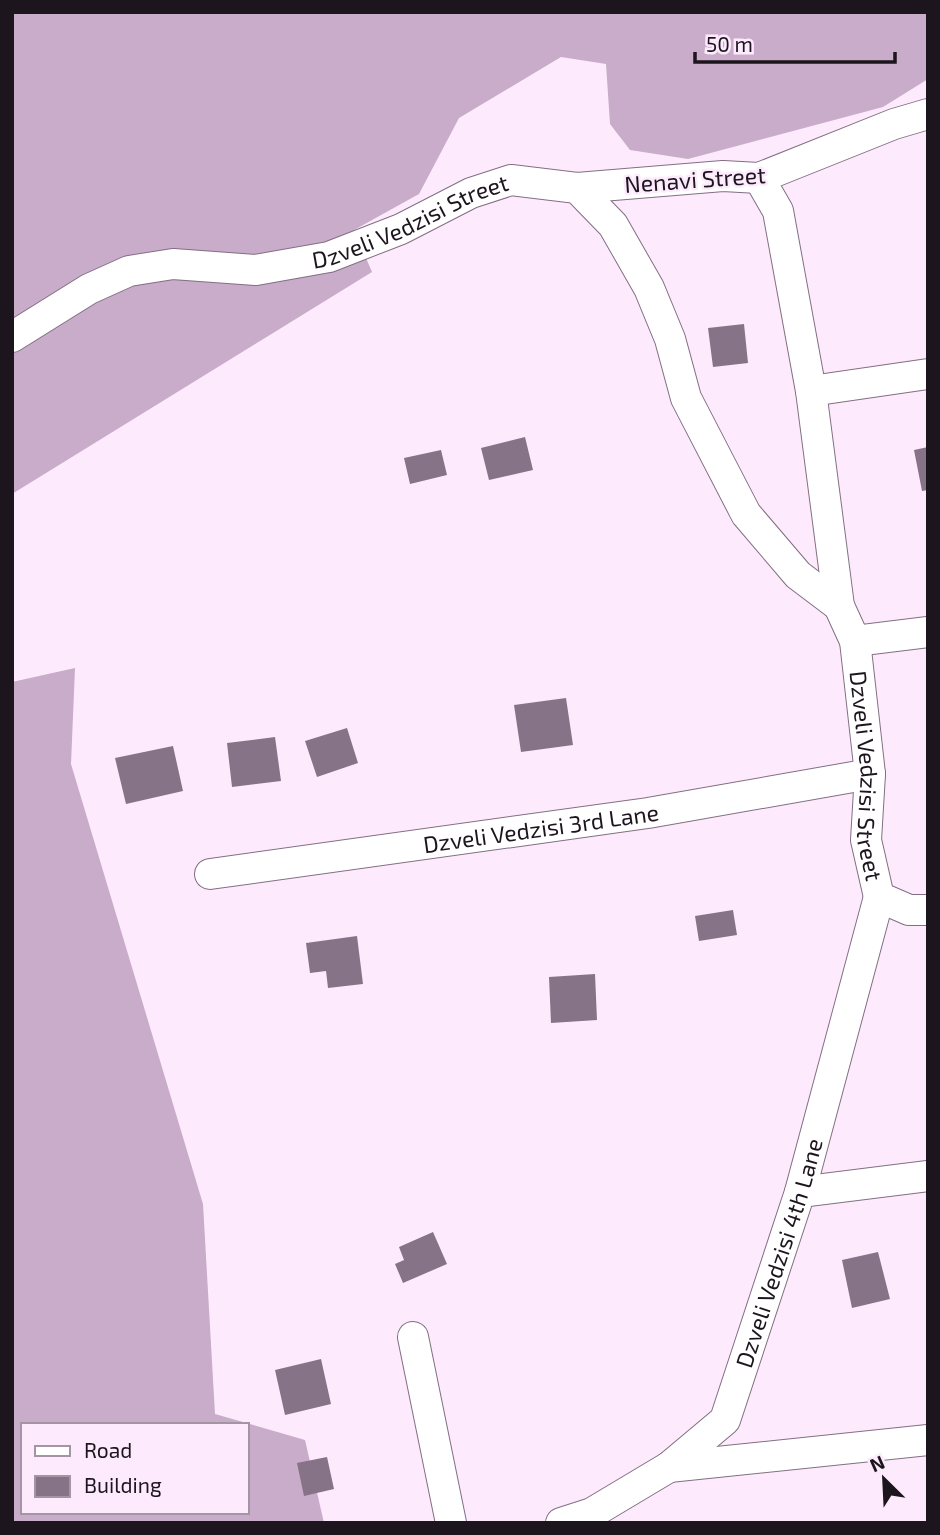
<svg xmlns="http://www.w3.org/2000/svg" width="940" height="1535" font-family="'Exo 2',sans-serif">
<style>
.forest{fill:#c8acc9;fill-rule:evenodd}
.building{fill:#867387}
.lines{fill:none;stroke-linecap:round;stroke-linejoin:round}
.minor-casing{stroke:#826f83;stroke-width:32}
.minor{stroke:#fff;stroke-width:30}
.labels{text-anchor:middle;dominant-baseline:central;stroke-width:5;stroke-linejoin:round;paint-order:stroke}
.street-label{font-size:23px;fill:#1d151d;stroke:#fdebfd}
</style>
<rect width="100%" height="100%" fill="#fdebfd"/>
<path class="forest" d="M12,12H928V79L883,107L688,159L630,150L610,124L606,64L561,57L459,118L419,194L354,230L372,272L12,494Z
M75,668L71,764L203,1204L215,1414L305,1440L324,1523H12V682ZM23,1425H247V1512H23Z"/>
<path class="building" d="M744,324L748,363L713,367L708,328Z
M525,437L533,470L489,480L481,448Z
M928,447V490L922,491L914,450Z
M441,450L447,475L410,484L404,458Z
M566,698L573,745L521,752L514,705Z
M347,728L358,763L317,777L305,741Z
M275,737L281,781L232,787L227,743Z
M173,746L183,791L126,804L115,758Z
M733,910L737,935L699,941L695,916Z
M357,936L363,984L328,988L326,971L310,973L306,943Z
M595,974L597,1020L551,1023L549,977Z
M433,1232L447,1264L403,1283L395,1264L404,1260L399,1247Z
M878,1252L890,1299L852,1308L842,1260Z
M321,1359L331,1404L285,1415L275,1370Z
M327,1457L334,1489L304,1496L297,1463Z"/>
<g class="lines">
<defs>
<g id="minor">
<path id="s1" d="M759,178L778,211L811,391L839,606L855,641L870,774L866,840L879,897L909,910H928"/>
<path d="M577,188L723,176L759,178L894,124L928,114"/>
<path id="s2" d="M12,337L89,289L129,271L173,264L256,270L329,257L401,229L471,193L511,180L577,188L613,225L649,288L670,339L686,398L746,514L798,575L839,606"/>
<path d="M811,391L928,374"/>
<path d="M855,641L928,632"/>
<path id="s3" d="M210,874L648,813L870,774"/>
<path d="M800,1192L928,1176"/>
<path d="M413,1337L451,1523"/>
<path d="M669,1467L928,1440"/>
<path id="s4" d="M561,1523L592,1513L669,1467L725,1420L800,1192L879,897"/>
</g>
</defs>
<use href="#minor" class="minor-casing"/>
<use href="#minor" class="minor"/>
</g>
<g class="labels">
<g class="street-label">
<text transform="translate(695 179) rotate(-4)">Nenavi Street</text>
<text stroke="none"><textPath href="#s2" startOffset="425">Dzveli Vedzisi Street</textPath></text>
<text stroke="none"><textPath href="#s1" startOffset="612">Dzveli Vedzisi Street</textPath></text>
<text stroke="none"><textPath href="#s3" startOffset="334">Dzveli Vedzisi 3rd Lane</textPath></text>
<text stroke="none"><textPath href="#s4" startOffset="371">Dzveli Vedzisi 4th Lane</textPath></text>
</g>
</g>
<rect width="940" height="1535" fill="none" stroke="#1d151d" stroke-width="28"/>
<rect x="21" y="1423" width="228" height="91" fill="#fdebfd" stroke="#a395a3" stroke-width="2"/>
<rect x="35" y="1446" width="35" height="10" fill="#ffffff" stroke="#a395a3" stroke-width="2"/>
<text x="84" y="1458" font-size="21" fill="#1d151d">Road</text>
<rect x="35" y="1476" width="35" height="21" fill="#867387" stroke="#a395a3" stroke-width="2"/>
<text x="84" y="1493" font-size="21" fill="#1d151d">Building</text>
<g transform="translate(884 1479) rotate(336)" stroke="#fdebfd" stroke-width="5" paint-order="stroke">
<path d="M0-5L12 26L0 18L-12 26Z" fill="#1d151d"/>
<text y="-10" font-size="19" font-weight="bold" text-anchor="middle" fill="#1d151d">N</text>
</g>
<path d="M695 52v10h200v-10" fill="none" stroke="#1d151d" stroke-width="3.5"/>
<text x="706" y="52" font-size="21" fill="#1d151d" stroke="#fdebfd" stroke-width="5" paint-order="stroke">50 m</text>
</svg>
